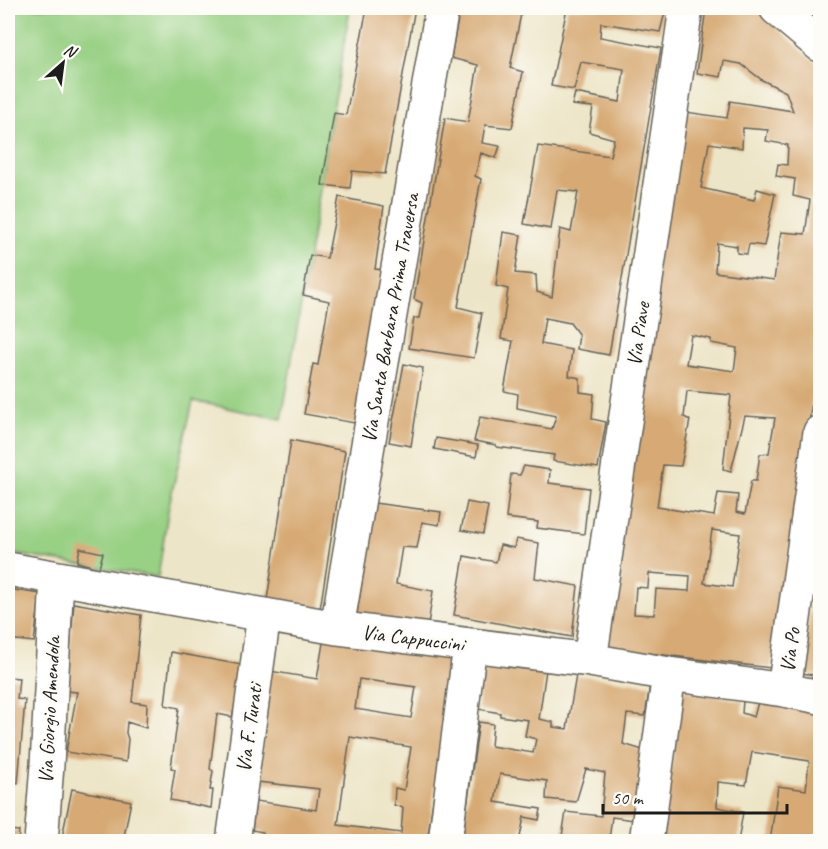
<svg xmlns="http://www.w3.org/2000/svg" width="828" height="849" font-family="Caveat,sans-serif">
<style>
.green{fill:#98d084;stroke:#5a7650;stroke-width:1.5}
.building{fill:#d7aa75;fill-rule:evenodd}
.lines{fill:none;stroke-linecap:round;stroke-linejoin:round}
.minor-casing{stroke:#656258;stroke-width:36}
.minor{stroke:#fff;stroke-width:33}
.labels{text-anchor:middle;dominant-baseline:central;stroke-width:6;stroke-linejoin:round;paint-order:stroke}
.street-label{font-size:21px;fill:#1c1c1c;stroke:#fdfcf7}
</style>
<rect width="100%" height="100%" fill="#fdfcf7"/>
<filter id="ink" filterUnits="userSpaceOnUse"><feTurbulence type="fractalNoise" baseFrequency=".0167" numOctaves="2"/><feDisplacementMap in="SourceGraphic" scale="12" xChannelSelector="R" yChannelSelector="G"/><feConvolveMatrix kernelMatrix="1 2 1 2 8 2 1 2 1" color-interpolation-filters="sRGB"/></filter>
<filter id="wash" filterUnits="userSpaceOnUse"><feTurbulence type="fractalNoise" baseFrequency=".008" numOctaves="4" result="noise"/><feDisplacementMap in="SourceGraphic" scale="24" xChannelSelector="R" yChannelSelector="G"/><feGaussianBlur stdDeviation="1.35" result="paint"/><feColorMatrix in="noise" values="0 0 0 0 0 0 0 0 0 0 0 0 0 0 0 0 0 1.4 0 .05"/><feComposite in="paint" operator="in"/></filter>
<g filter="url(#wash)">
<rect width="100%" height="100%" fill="#ede5c7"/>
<path class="green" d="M8,8H350L282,419L193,401L169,505L158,577L8,553Z"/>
<g id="blocks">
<path class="building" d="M367,8H415L385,174L352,171L350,188L322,185L334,113L346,115Z
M460,8H532L531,11L522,9L510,68L523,72L512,128L485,125L482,143L500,146L496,158L481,153L475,176L481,179L458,307L482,313L474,358L409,348L414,318H419L422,303L414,299L445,118L468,122L478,65L451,58Z
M567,8H641L665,12L660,32L601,23L600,37L661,48L609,355L577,349L579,335L570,323L545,318L541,344L572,350L569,376L580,378V392L594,394L592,419L606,422L598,468L553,461L554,455L497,447L496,445L474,441L480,417L552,429L556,416L517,408L518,394L504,391L513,341L501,339L508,289L496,286L503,232L521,235L515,273L536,275L537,292L552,297L560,229L571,232L578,192L557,190L551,229L524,224L538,146L610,156L614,139L589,132L593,107L572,105L575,93L620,102L624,69L581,62L574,90L551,86Z
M706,8H735L746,9L747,8H755L820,66V350L771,668L599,647L679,111L727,118L730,101L793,111L786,92L762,80L741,64L724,61L721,77L697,73ZM743,128L768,130L766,141L788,145L787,165L778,164L776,176L795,179L793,196L810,200L805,234L781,232L774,280L715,272L717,243L737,246V253L747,254L749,244L764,246L775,194L757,189L754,200L701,188L709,143L742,148ZM691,335L711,339V343L737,348L734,371L686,364ZM687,391L731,395L723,469L731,471L745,416L775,418L769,453L760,454L756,481H751L745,514L736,512L738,495L718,493L714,516L657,507L663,465L681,466L690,420L684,417ZM712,530L740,534L732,587L704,583ZM649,573L690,576L689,591L656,589L654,615L634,614L636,587L648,588Z
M339,197L384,206L375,269L382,270L360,424L304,414L313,364L318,365L329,301L303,295L310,255L327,258Z
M404,364L423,368L411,446L389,442Z
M436,438L478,445L476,457L434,449Z
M291,440L345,451L320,609L267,600Z
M524,466L550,470L549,483L589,488L584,534L537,528L538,522L506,518L511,474L520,475Z
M467,502L488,506L483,534L461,530Z
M374,503L441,512L439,525L422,522L417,548L402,547L396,584L433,591L428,625L357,614Z
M516,539L539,543L535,578L578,586L572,637L454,615L464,556L496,562L500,545L514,548Z
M80,548L103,553L99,568L77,562Z
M819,554H820V676L801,673Z
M8,589L40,594L34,642L8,639Z
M74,603L141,615L132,702L147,704L146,728L127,722L126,733L128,739L126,762L66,752L77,692L66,691Z
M324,637L454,657L427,842H337L319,839L318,842H262L263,832L252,830L256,801L316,810L319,789L258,782L270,671L317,679ZM359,679L416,687L411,718L355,709ZM350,737L411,747L404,790L395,788L394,805L403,808L401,833L338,825Z
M171,652L242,665L239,706H235L232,717L217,714L210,769L213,771L210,790H213L211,808L170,800L175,769L171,768L179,708L165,705Z
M482,662L546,670L539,719L553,722V727L567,729L576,675L650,685L645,716L627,714L623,744L643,750L634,820L612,817L609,840L607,842H561L566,812L601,816L605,773L586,769L576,802L546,799L547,781L500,774L495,802L541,809L539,820L524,817L519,842H462L479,722L493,724L491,746L533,753L536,739L525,736L528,720L500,716V713L478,709Z
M8,677L19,678L17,699L25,700L18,783L8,782Z
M682,690L743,701L742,713L754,717L758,702L820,711V842H770L778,786L806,790L809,761L752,752L746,785L718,782L717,807L743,812L738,842H661Z
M72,789L131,801L123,842H61Z
M8,830L19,831L18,842H8Z"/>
</g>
</g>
<g filter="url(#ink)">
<use href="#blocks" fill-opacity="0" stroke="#656258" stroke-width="1.5"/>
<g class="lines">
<defs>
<path id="minor" d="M776,8L820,45
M8,569L337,628L590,660L669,674L784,690L820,697
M337,628L442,8
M590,660L686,8
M784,690L820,432
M41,842L47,765L57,578
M233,842L264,615
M445,842L470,645
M646,842L669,674"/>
</defs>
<use href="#minor" class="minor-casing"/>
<use href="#minor" class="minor"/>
</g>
</g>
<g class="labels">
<g class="street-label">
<text transform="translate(390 318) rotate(-80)">Via Santa Barbara Prima Traversa</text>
<text transform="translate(638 334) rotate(-82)">Via Piave</text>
<text transform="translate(413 638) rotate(7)">Via Cappuccini</text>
<text transform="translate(790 650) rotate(-82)">Via Po</text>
<text transform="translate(49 710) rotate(-87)">Via Giorgio Amendola</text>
<text transform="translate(249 728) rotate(-82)">Via F. Turati</text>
</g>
</g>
<rect width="828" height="849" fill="none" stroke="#fdfcf7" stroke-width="30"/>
<g transform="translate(63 63) rotate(28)" stroke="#fdfcf7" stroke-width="4.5" paint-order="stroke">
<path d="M0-4.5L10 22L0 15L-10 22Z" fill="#1c1c1c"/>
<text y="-9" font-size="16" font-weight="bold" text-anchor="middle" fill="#1c1c1c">N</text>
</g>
<path d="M603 804v9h184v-9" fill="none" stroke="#1c1c1c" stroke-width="3"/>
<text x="612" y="804" font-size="18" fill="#1c1c1c" stroke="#fdfcf7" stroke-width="4.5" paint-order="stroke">50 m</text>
</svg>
